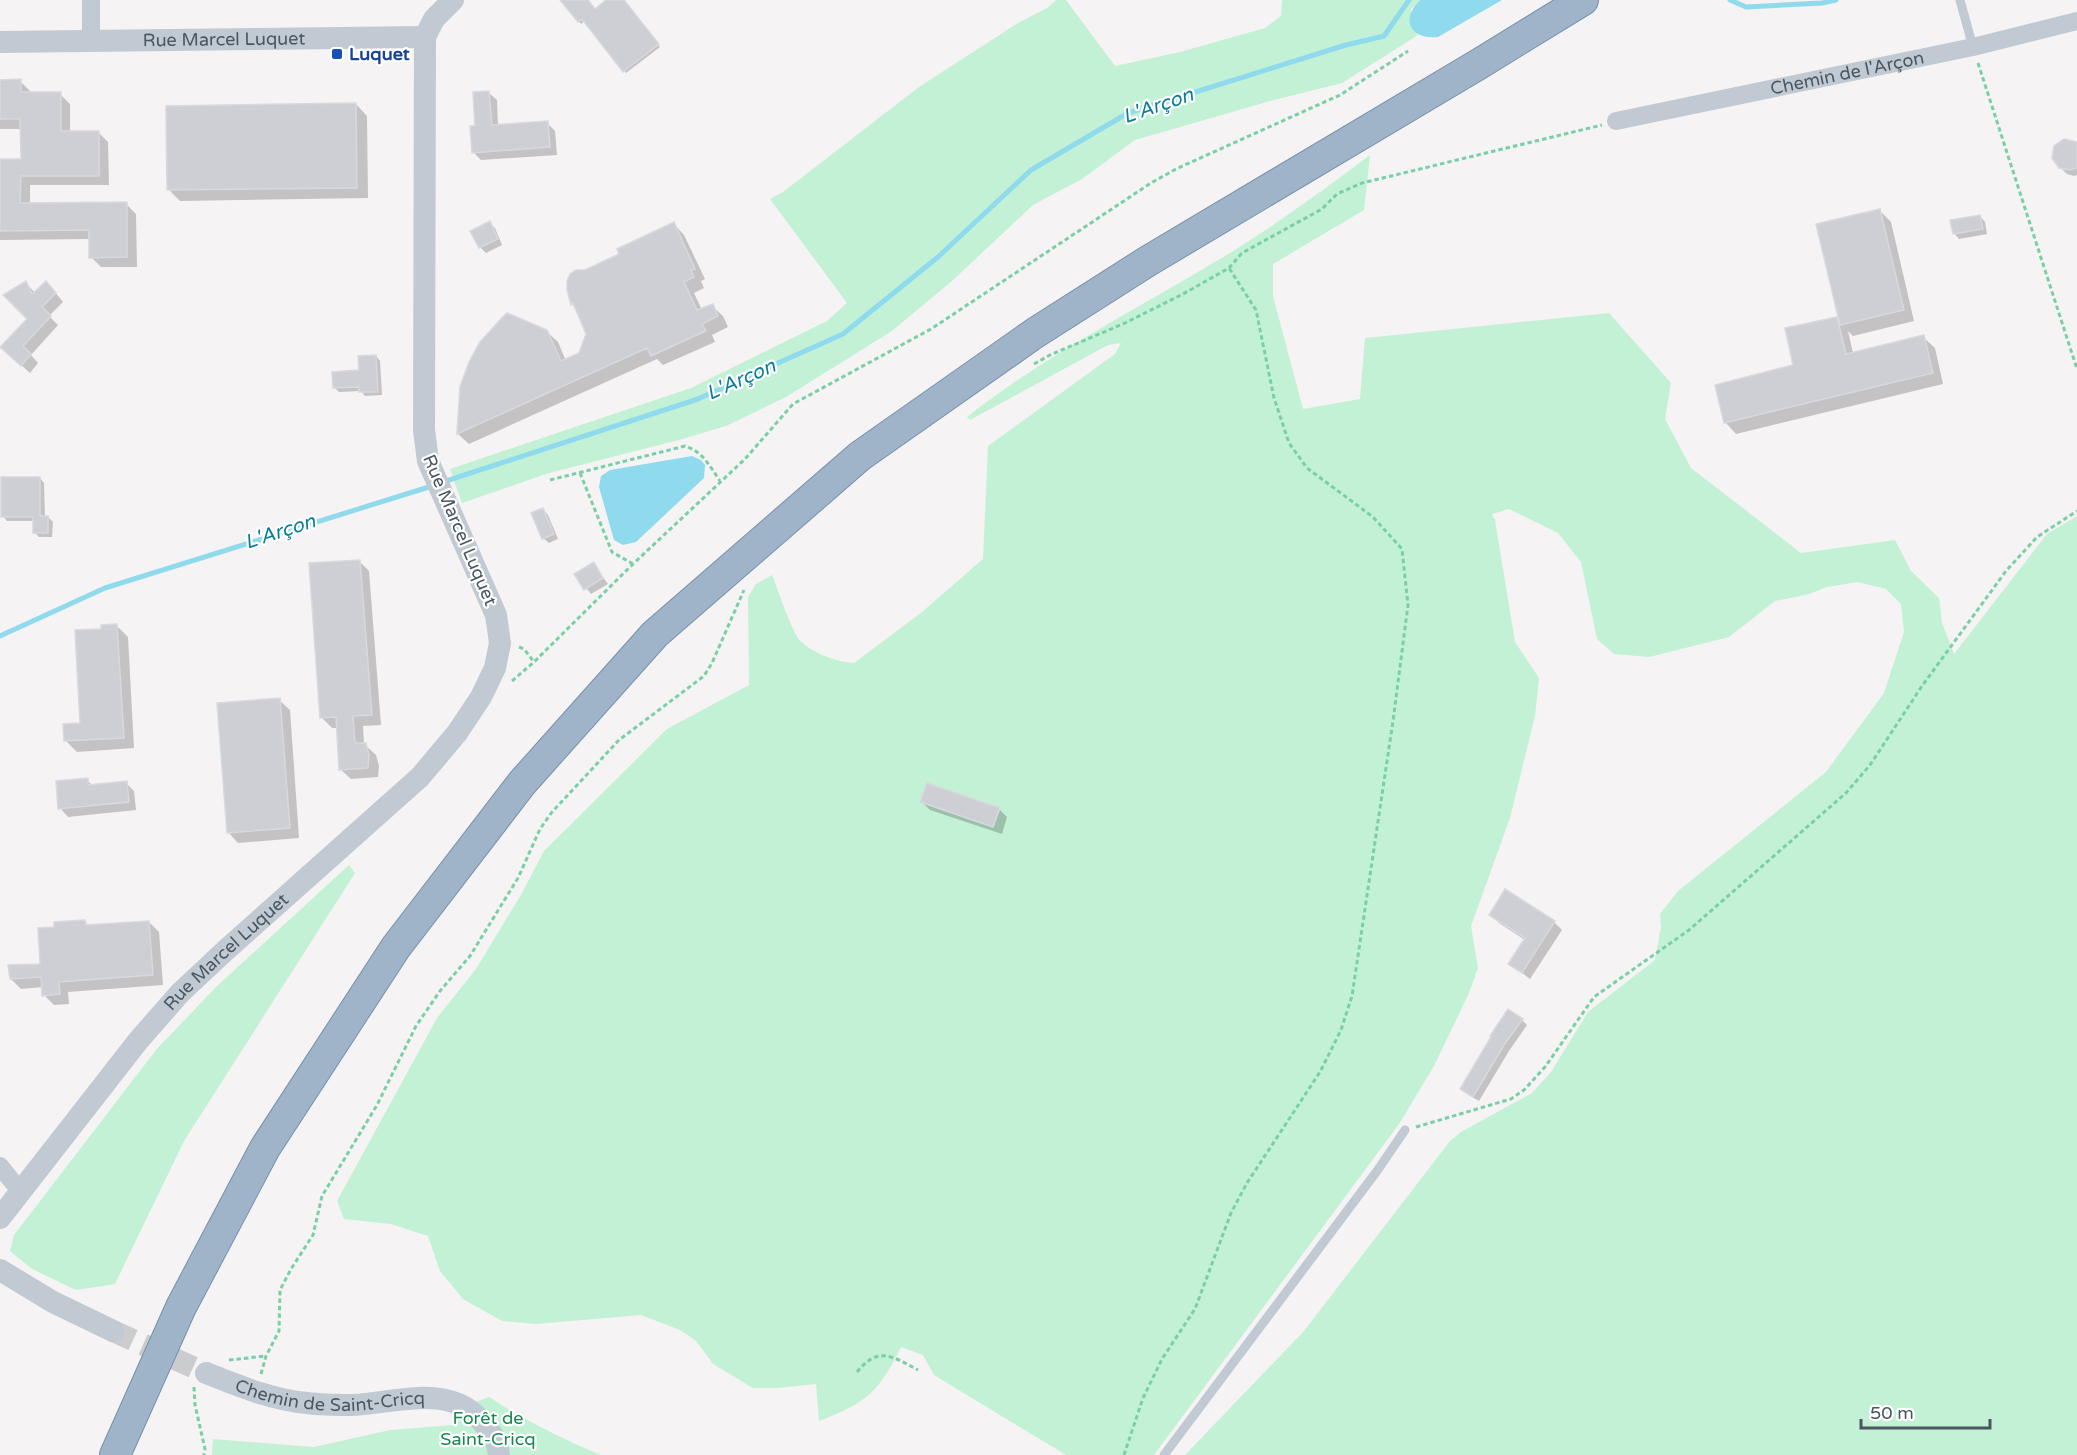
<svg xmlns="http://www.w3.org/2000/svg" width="2077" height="1455" font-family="'Varela Round',sans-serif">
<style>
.green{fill:#c3f1d5}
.water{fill:#90daee}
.shadow{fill:#0003}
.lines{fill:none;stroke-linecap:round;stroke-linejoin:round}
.stream{stroke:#90daee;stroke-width:5}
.building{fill:#cdcfd5;stroke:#d7d9de;stroke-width:1.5}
.tertiary-tunnel{stroke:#caccce;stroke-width:22;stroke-dasharray:22 11;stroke-linecap:butt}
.trunk-casing{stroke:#7690ad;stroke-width:32}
.path{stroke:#7ad0a6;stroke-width:3;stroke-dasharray:4.5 3;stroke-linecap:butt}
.service{stroke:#c1cad2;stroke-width:9}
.minor{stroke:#c1cad2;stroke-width:18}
.tertiary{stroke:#c1cad2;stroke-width:22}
.trunk{stroke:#9fb4c9;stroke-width:30}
.transit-dot{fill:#1a4fb4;stroke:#fff;stroke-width:2}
.labels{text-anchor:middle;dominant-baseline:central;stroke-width:4.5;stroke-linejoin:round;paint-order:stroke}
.street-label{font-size:18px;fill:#4a5661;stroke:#fff}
.transit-label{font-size:18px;font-weight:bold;fill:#164399;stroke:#fff;text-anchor:start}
.park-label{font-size:18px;fill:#17864f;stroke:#fff}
.water-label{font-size:20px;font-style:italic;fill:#0c7c9b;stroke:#fff}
</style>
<rect width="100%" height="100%" fill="#f5f3f3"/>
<path class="green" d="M1056,0H1066L1115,66L1180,52L1265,28L1281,16L1282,0H1420L1411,9L1412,29L1418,35L1342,83L1274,100L1135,140L1082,179L1033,205L952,281L892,331L786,397L726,426L679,440L549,473L462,503L450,469L691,388L827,321L847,303L770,199L783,192L919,87L1018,23L1047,8Z
M1370,155L1364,210L1273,264V296L1303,409L1360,399L1365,338L1609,313L1671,383L1665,419L1691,468L1801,553L1895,540L1911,571L1939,598L1942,623L1954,654L2047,534L2077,516V1455H1185L1304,1331L1450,1141L1461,1132L1532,1093L1551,1072L1588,1012L1655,960L1661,927L1660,914L1678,891L1826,772L1884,693L1904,632L1901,604L1886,589L1858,582L1827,587L1809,594L1775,601L1729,637L1649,657L1614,654L1597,639L1581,562L1558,533L1509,509L1492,514L1495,520L1515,642L1539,678L1535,716L1510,818L1471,926L1478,968L1469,993L1434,1066L1399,1124L1154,1455H1066L934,1375L923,1355L901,1347C879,1392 866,1403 819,1421L816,1384L778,1388H753L713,1364L696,1341L680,1330L641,1315L536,1324L502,1321L463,1299L440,1271L428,1236L391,1224L344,1219L337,1201L437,1018L476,969L522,893L544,851L667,729L749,685L748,597L756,584L772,575C780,595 787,619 798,638C808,652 837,662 854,663L922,612L983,559L988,446L1115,354L1121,343L1108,345L970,420L967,417C1049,352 1145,305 1235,250C1281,221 1326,188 1370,155Z
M349,865L355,873L184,1141L115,1284L76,1290L32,1269L10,1251L14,1235L156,1050L216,987Z
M489,1397C525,1420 562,1439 601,1455H212L213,1439L314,1447L390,1430L453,1425L476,1402Z"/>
<path class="water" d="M1420,0H1502L1438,37C1410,40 1400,20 1420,0Z
M692,456L701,460L705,465L704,478L636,542L623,545L614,540L599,487L601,476L610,470Z"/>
<path class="shadow" d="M562,0H587L595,11L609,0H623L660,47L626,73L585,20L581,24Z
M0,81H20L30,91V94H60L70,104V133L98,132L108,142L109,185H30V204H126L136,214L137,267H101L91,257V239L0,240V205L22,160V129H0Z
M489,93L497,100L498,126L547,123L555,131L557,155L481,160L473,152L477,127Z
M356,104L367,116L368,198L180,201L169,190Z
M2077,144V175L2074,176L2067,174L2060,167Z
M1880,211L1891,222L1914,321L1853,336L1848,331L1853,353L1923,337L1935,348L1943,384L1736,434L1725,422L1795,366L1836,319L1841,323Z
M1980,216L1985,222L1987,234L1959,239L1954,233Z
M489,223L495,228L502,245L486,253L481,248L472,231Z
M674,224L684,235L705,279L701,281L704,288L694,293L702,310L712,306L723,316L728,327L712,335L715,342L663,365L657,359L469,444L458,434L462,387L546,331L558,342L566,361L580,354L588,334L578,310L572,304L585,272L621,255Z
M26,283L35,293L54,291L63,302L49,316L58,325L31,355L38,363L30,373L10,355L29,319Z
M376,356L380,361L382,395L365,396L361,391L339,392L334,387L360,372Z
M40,478L44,483L45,517H48L53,522L52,537H39L34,532V521H7L3,516Z
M543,509L548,515L558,539L549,543L543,538Z
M359,561L369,571L381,725L363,726L364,744L376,755L379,766L378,777L351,779L340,769L338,728H332L322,718Z
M593,564L608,584L591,594L576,575Z
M117,626L128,637L134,748L77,752L66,741L81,725L103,630Z
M279,700L290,710L299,838L238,843L228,832Z
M87,780L93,786L126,783L134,791L136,810L68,817L60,808Z
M922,802L999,809L1007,817L1002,834L930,810Z
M1506,891L1554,922L1562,930L1530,979L1510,964L1525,940L1499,923L1491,915Z
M85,922L89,926L149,922L159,932L163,985L68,992L69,1004L54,1005L44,995L43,987L21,989L11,979L42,965Z
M1522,1020L1527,1025L1509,1051L1479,1101L1467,1094L1461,1089Z"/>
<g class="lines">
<path class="stream" d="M1730,0L1746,7L1822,3L1836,0
M443,482L698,399L843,334L938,257L1031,170L1128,113L1346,45L1384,36L1409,0
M0,636L105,588L432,486"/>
</g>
<path class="building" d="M560,0H588L595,9L606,0H624L659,44L623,72L582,19L578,22Z
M21,79V92H61V131H99V176H21L20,203L127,202V257L89,258V230L0,231V159H21L20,119H0V80Z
M489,91L492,125L548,121L550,147L472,153L470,126H475L473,92Z
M356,103L357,188L167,190L166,106Z
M2064,139L2077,142V168L2070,170L2059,168L2052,158L2054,146Z
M1880,209L1904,310L1840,325L1816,224Z
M1980,215L1983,229L1953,234L1950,220Z
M490,221L498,239L479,248L470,231Z
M674,222L695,269L691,270L694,277L684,282L697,310L713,304L718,316L702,324L706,331L651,356L647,348L457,434L460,387L469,362L480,342L499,321L507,313L547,330L561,361L579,353L586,334L573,303L571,305L567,290V281L570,274L576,270H585L619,254L617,249Z
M26,281L32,294L46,281L56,293L42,307L51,316L23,346L31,354L21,366L0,347L27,319L3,295Z
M1837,317L1846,354L1924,335L1933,373L1724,423L1715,385L1793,365L1785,328Z
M376,355L378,392H359V387L333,388L332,372L359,370L358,356Z
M1,477H40V516H48V533H33V517H1Z
M543,508L554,534L542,539L531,513Z
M360,560L372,715L353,716L355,743H366L369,755L368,768L339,770L336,717L320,718L309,563Z
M594,562L603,578L584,590L574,574Z
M117,624L124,738L64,741L63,724L80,723L75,630L101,629V625Z
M280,698L290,828L227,833L217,703Z
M88,778V785L127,781L129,802L58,809L56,781Z
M927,783L1000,808L993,827L920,802Z
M1505,889L1555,921L1522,973L1508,964L1525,938L1489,915Z
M85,920L86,925L149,921L153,975L59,982L60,994L42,996L41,977L10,979L8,965L40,964L38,928L54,927V922Z
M1508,1009L1523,1019L1504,1045L1473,1097L1460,1089L1491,1037L1490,1036Z"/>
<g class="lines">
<path class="tertiary-tunnel" d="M113,1331L206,1373"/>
<defs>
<path id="trunk" d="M115,1455L181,1307L265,1148L396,947L522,783L655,634L860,456L1035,333L1148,261L1479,64L1583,0"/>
</defs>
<use href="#trunk" class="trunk-casing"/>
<path class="path" d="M1978,63L2077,369
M1034,364L1050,355L1125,323L1183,294L1229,268L1242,253L1322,209L1337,194L1362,183L1602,125
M580,473L612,552L633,564
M550,480L685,446C703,452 709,465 720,481
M519,647L524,649L534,662
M512,681L534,662L633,564L745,459L793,404L931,329L1151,183L1176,169L1340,95L1408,51
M1416,1127L1511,1099L1524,1090L1545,1067L1594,997L1689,930L1846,793L1870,765L1922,686L2006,571L2037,537L2077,511
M229,1360L266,1356
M857,1372C878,1346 892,1356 918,1370
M261,1374L266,1356L279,1331L280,1290L291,1269L313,1235L322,1196L377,1105L416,1026L440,991L470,956L518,878L540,829L552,812L619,740L704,676L712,663L744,590
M194,1387L195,1405L205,1449L204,1455
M1124,1455L1143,1398L1162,1359L1195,1309L1231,1213L1247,1183L1320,1072L1341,1030L1352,996L1393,721L1408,605L1402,549L1373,517L1307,468L1289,443L1274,398L1256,310L1229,268"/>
<path class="service" d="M1960,0L1973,47
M1164,1455L1377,1171L1405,1130"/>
<g class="minor">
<path d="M91,0V41"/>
<path id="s1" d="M1616,121L1973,47L2077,21"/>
<path d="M0,1166L20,1191"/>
</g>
<g class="tertiary">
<path id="s2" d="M0,42L425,37"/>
<path id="s3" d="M0,1218L138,1041L180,993L226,950L420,777L457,733L481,697L495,668L500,643L496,615L428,461L424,430L425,37L434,19L453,0"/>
<path d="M0,1270L53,1302L113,1331"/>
<path id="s4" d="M206,1373C239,1386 272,1400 307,1403C322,1405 339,1405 353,1405C396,1403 451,1382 483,1423C493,1435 497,1439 499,1455"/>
</g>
<use href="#trunk" class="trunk"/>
</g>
<rect class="transit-dot" x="331" y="48" width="12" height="12" rx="3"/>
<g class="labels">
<g class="street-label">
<text stroke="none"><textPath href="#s2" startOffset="224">Rue Marcel Luquet</textPath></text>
<text stroke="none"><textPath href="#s1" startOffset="236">Chemin de l'Arçon</textPath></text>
<text transform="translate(460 530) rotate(67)">Rue Marcel Luquet</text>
<text stroke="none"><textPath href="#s3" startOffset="350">Rue Marcel Luquet</textPath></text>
<text stroke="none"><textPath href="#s4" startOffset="128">Chemin de Saint-Cricq</textPath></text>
</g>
<g class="transit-label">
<text x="349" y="54">Luquet</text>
</g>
<g class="park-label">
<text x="488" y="1418">Forêt de<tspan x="488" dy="21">Saint-Cricq</tspan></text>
</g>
<g class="water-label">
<text transform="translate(1158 106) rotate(-19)">L'Arçon</text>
<text transform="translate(741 380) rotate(-24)">L'Arçon</text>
<text transform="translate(280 532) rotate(-18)">L'Arçon</text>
</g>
</g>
<path d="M1861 1419v9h129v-9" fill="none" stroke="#4a5661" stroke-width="3"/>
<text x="1870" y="1419" font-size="18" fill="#4a5661" stroke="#ffffff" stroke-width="4.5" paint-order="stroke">50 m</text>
</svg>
